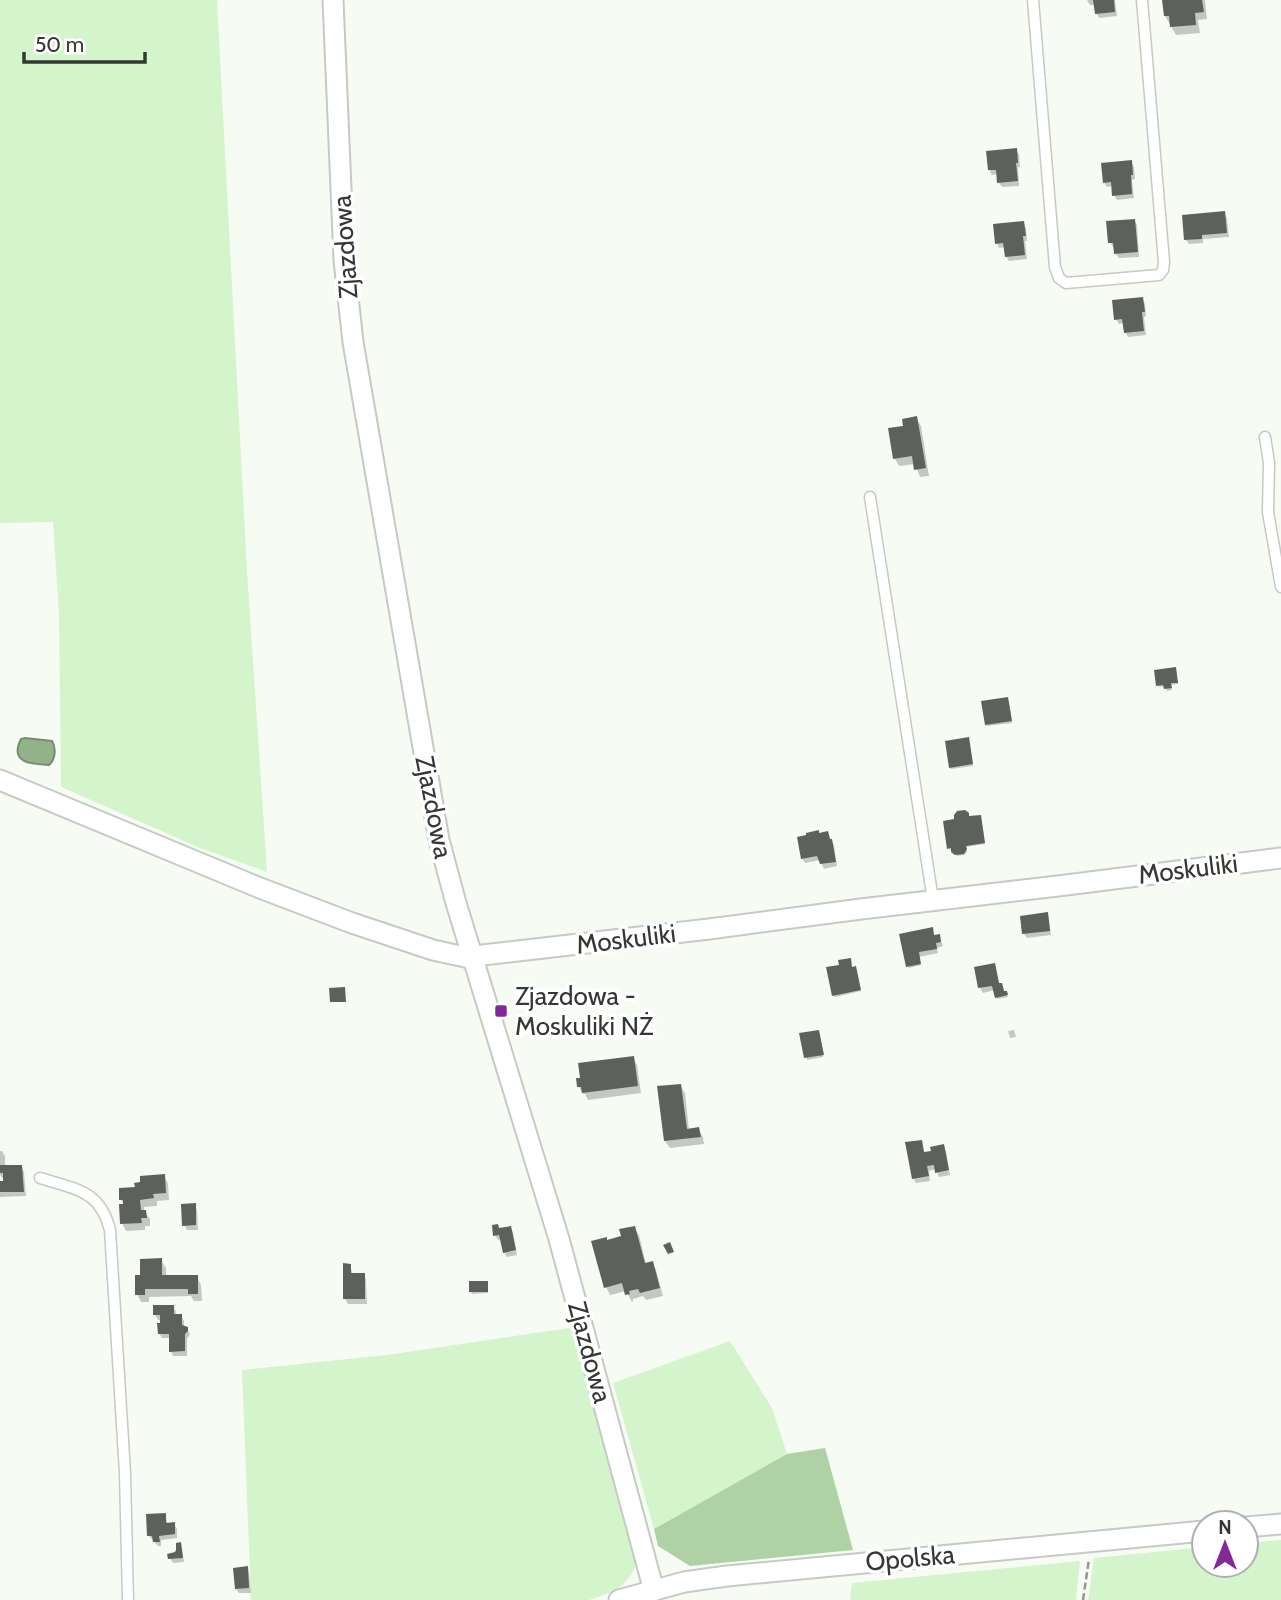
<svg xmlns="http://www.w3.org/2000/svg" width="1281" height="1600" font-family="Cabin,sans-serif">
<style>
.green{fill:#d4f5cb}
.forest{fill:#aed1a5}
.water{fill:#92b389;stroke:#768e70;stroke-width:2}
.shadow{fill:#0003}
.building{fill:#5c615b}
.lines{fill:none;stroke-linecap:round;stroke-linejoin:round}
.lane-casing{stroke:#c5cac4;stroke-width:13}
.street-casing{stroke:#c5cac4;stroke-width:23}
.path{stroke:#949792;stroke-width:2.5;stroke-dasharray:7 3.5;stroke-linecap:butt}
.lane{stroke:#fff;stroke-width:10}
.street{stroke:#fff;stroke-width:19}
.poi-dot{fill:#812997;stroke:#fff;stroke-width:2.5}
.labels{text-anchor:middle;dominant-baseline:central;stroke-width:7;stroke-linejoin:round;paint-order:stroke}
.street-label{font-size:26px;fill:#353734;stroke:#fff}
.poi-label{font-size:26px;fill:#353734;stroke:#fff;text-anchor:start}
</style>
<rect width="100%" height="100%" fill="#f6fbf4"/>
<path class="green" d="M0,0H217L247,571L267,872L200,848L61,787L59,615L53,522L0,523Z
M576,1327L637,1564C624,1590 615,1591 589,1600H251L242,1370L387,1355Z
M730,1341L772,1408L787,1454L654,1529L613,1383Z
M1281,1540V1600H1088L1094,1558L1204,1547V1565H1246V1543Z
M1080,1561L1076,1600H850L852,1583Z"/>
<path class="forest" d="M825,1448L853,1550L690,1566L658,1546L654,1529L787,1454Z"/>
<path class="water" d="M25,738L52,741C56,747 56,759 49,765C31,764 9,763 21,739Z"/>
<path class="shadow" d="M1087,0H1115L1117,16L1099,18L1096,13V5H1090Z
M1164,0H1205L1207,19L1198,20L1200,33L1176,35L1165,16Z
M1016,150L1019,154L1020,167H1018L1019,186L1002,187L999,183L998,174L992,175L989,170Z
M1131,162L1134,167L1135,179L1132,180L1134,198L1117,200L1114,195L1113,186L1107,187L1104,182Z
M1224,213L1227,218L1229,237L1203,239V243L1189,244L1186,240Z
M1134,220L1137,225L1139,257L1119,258L1116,254L1115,247H1113L1110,242Z
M1023,223L1026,228L1027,241H1025L1027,259L1009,261L1006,256L1005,247L999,248L997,243Z
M1142,299L1145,304L1146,316L1144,317L1146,335L1128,337L1125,332L1124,323L1119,324L1116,319Z
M916,418L921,426L929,476L920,477L915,464L899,466L895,459L905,427Z
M1176,671L1178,684L1171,685L1172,690L1167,691L1165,686L1159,687L1158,685Z
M1009,701L1012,723L987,726L986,725Z
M969,741L973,766L951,769L950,768Z
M969,816L981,818L985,844L966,847L967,852L964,855L957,856L953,849L950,850L949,848L956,820Z
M827,833L834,845L837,866L824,869L820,860L805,863L802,858Z
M1047,914L1049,919L1051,935L1027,938L1024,934Z
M932,929L935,937L939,936L943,946L937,948L938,953L919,957L921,965L909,968L908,966Z
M994,965L1000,985L1008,997L997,999L995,990L983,993L980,988L976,969Z
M841,966L856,970L861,991L835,997L834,995Z
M1014,1030L1016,1037L1010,1038L1008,1031Z
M819,1033L823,1057L807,1060L801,1035Z
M633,1058L637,1065L641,1093L588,1100L585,1094H583L579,1087Z
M680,1085L685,1093L689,1130L698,1129L703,1137L704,1144L670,1148L665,1141Z
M921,1141L925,1154L943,1146L946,1151L950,1175L939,1177L936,1169L929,1171L930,1181L916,1183L913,1178Z
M0,1151H2L5,1156V1167H21L24,1172L26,1196L0,1197V1183H5V1178H2L0,1175Z
M164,1176L168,1184L169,1200L157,1201V1206L144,1207V1211L150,1219V1226H145V1230L126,1231L122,1223L124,1205L121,1200L136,1188Z
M195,1205L197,1210L198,1230H187L184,1225Z
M510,1228L513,1232L517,1255L507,1257L504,1252L502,1239L498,1240L495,1235L499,1230Z
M634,1228L639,1235L646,1264L652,1263L656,1270L663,1296L646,1300L643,1296L633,1299V1301L632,1302L626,1291L610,1295L606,1287L607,1242L623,1237Z
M161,1260L166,1268V1277H197L201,1285L202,1301H194L191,1296L149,1297V1302H141L137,1294L142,1277Z
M350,1265L353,1275L364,1274L366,1279L367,1304H348L345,1299Z
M487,1283L488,1293L472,1294L471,1292Z
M173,1307L176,1311V1316H181L184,1321V1328L187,1329L190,1334L187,1339V1356H173L171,1351V1338H162L159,1333L162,1320H158L155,1315Z
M165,1515L168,1524H174L177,1529V1538L161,1540V1546H158L149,1536Z
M180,1544L182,1549L184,1562L173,1563L170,1558L176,1554Z
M247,1568L249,1573L251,1593H239L236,1589Z"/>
<path class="building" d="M1093,0H1114L1115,12L1095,14Z
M1162,0H1202L1204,12L1195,13L1196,25L1170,27L1169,16H1164Z
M1017,148L1018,163H1016L1018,181L997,183L996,170H988L986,151Z
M1132,160L1133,175H1131L1132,194L1112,196L1111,182L1103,183L1101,163Z
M1225,211L1227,233L1202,235V239L1184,240L1182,215Z
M1135,219L1138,252L1114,254L1113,243H1108L1106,221Z
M1024,221L1026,236H1023L1025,255L1005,257L1003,243L995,244L993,224Z
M1143,297L1145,312H1142L1144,331L1124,333L1122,319L1114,320L1112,300Z
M917,416L926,468L914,470L912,456L893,459L888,428L903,426L902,419Z
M1176,667L1178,683H1171L1172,688L1164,689L1163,685L1156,686L1154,670Z
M1008,697L1012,721L985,725L981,701Z
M969,737L973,764L949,768L945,741Z
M965,810L969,813V816L981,815L985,843L966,846L967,849L964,854L955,855L951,852V848L947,849L943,821L954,819V815L957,811Z
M819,830V833L828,831L830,839H832L836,862L820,864L817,856L801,859L797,837L806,835V833Z
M1048,912L1050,931L1022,934L1020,916Z
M933,927L934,935L940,934L941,942L936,943L937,949L919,952L921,964L906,967L899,934Z
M851,958L852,967L856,966L861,990L832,996L826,967L839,965L838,960Z
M995,963L999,983H1002L1004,991H1007L1008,995L995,998L992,986L978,988L974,967Z
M345,987L346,1002H330L329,988Z
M819,1030L824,1055L804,1058L799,1033Z
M634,1056L638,1086L582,1093L581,1087H577L576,1078H580L578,1063Z
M681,1084L687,1129L699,1127L701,1137L664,1141L657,1086Z
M922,1140L924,1152L931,1151L930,1147L944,1144L949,1170L935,1173L934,1165L927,1166L929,1176L912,1179L905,1142Z
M0,1165H22L24,1192H0V1181H3V1173H0Z
M165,1174L166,1193L153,1194L154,1198L140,1200L141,1210H146L147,1218H141L142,1223L120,1224L119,1204H123V1200H119V1188L135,1187L134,1183L140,1182V1176Z
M196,1203V1225L182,1226L181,1204Z
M498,1224L499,1228L511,1226L516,1250L503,1253L499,1235L493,1236L492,1225Z
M635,1226L645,1263L653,1261L660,1288L640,1293L638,1289L629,1291L630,1294L625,1295L622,1283L604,1288L591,1241L607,1237V1240L621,1236L619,1229Z
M670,1242L674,1252L668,1254L663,1245Z
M162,1258V1275H198V1294H188V1289H145V1295H135V1275H140V1259Z
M343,1263L351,1264V1273H365V1299H343Z
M469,1281H488V1292H469Z
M153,1305H174V1314H182V1325L188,1327V1331L185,1334V1351L169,1352V1334H158L157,1323H160V1315H153Z
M166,1513V1523L175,1522V1534L159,1536L160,1542H153L152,1536H147L146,1514Z
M181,1542L183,1558L168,1559L167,1554L175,1552L176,1550V1543Z
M248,1566L249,1588L235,1589L233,1568Z"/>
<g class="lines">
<defs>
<path id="lane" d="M1033,0L1055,267L1059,278L1066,283L1159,275L1163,270L1164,262L1142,0
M1265,437L1269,463L1268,512L1281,587
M870,497L933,900
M40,1178C75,1189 100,1190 110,1230L125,1473L128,1600"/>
<path id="street" d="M333,0L344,260L353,342L439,840L456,903L559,1239L654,1591
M0,780L260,888L352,923L433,950L465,957L709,929L861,909L1058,886L1281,858
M1246,1527L1281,1524
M619,1600L684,1582L727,1576L1204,1531"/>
</defs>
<use href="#lane" class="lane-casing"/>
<use href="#street" class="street-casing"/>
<path class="path" d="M1083,1600L1089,1559"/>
<use href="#lane" class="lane"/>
<use href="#street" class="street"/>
</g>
<rect class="poi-dot" x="494" y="1004" width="14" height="14" rx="3.5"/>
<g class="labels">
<g class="street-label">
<text transform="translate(345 247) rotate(-94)">Zjazdowa</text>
<text transform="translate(434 807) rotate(79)">Zjazdowa</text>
<text transform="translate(1188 869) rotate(-7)">Moskuliki</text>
<text transform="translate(626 939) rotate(-7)">Moskuliki</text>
<text transform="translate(590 1352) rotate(75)">Zjazdowa</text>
<text transform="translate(910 1558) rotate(-5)">Opolska</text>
</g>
<g class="poi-label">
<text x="515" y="996">Zjazdowa -<tspan x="515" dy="30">Moskuliki NŻ</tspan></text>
</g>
</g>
<g transform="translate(1225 1544)"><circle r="33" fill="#ffffff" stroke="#aeafae" stroke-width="2"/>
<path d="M0-5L12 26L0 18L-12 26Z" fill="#812997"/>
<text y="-10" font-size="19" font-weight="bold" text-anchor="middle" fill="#353734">N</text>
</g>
<path d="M24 52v10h121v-10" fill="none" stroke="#353734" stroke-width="3.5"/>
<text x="35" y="52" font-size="21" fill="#353734" stroke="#ffffff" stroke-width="5" paint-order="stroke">50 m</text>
</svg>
